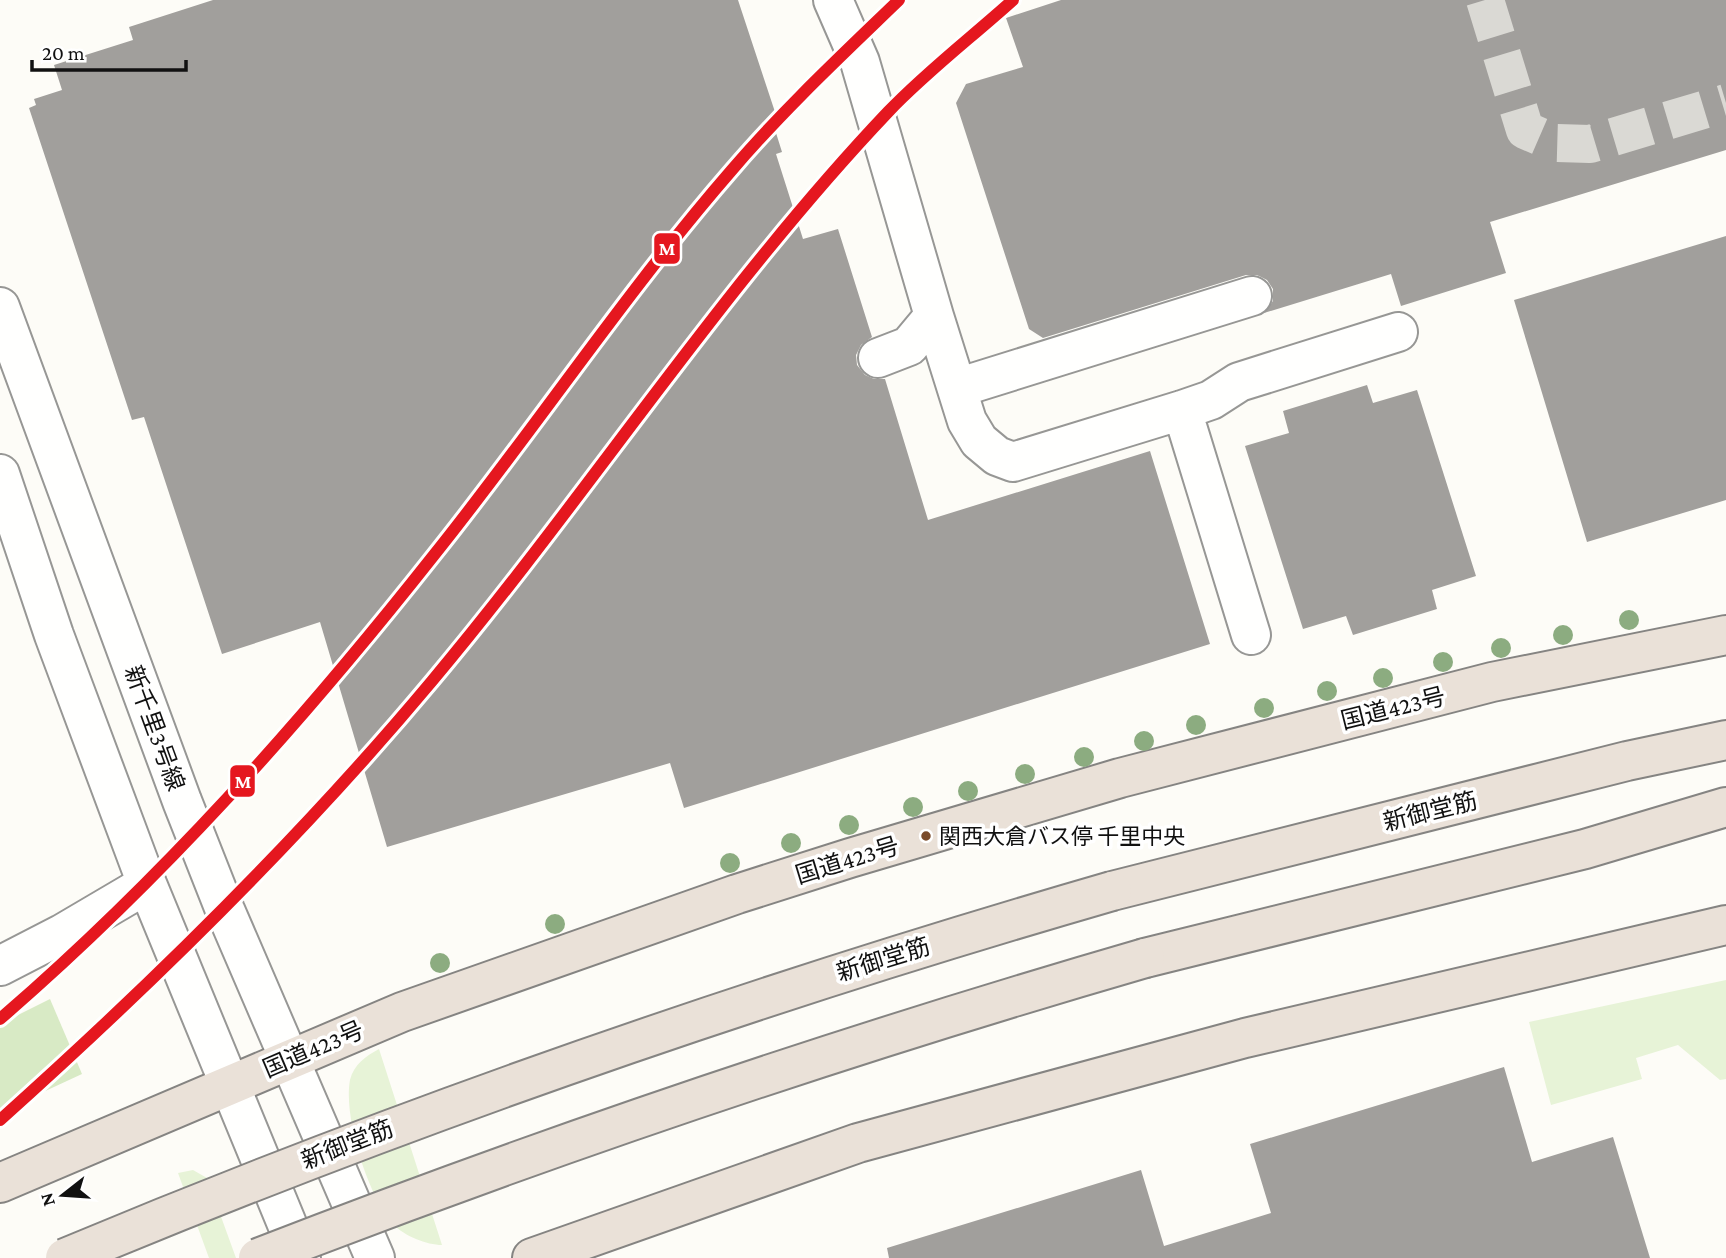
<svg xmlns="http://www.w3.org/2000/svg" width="1726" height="1258" font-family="'Crimson Pro','Noto Sans JP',serif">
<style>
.green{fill:#e7f3d7}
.forest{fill:#d8eac5}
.building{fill:#a19f9c}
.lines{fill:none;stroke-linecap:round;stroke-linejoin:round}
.minor-tunnel{stroke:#dad9d4;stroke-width:38;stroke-dasharray:38 19;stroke-linecap:butt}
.minor-casing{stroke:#979795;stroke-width:42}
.highway-casing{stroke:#858482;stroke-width:42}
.minor{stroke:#fffffe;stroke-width:38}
.highway{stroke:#eae1d8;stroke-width:38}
.highway-bridge-casing{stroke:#858482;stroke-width:42;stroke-linecap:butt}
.highway-bridge{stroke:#eae1d8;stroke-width:38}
.metro-1-casing{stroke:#fff;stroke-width:18}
.metro-1{stroke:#e5171f;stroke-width:12}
.tree{fill:#8cac80}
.bus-dot{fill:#7a4b2a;stroke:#fff;stroke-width:2.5}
.labels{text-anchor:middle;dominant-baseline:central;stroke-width:7;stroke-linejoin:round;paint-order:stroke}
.bus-label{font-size:22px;fill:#111;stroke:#fff;text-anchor:start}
.street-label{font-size:24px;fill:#111;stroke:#fff}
.line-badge{stroke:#fff;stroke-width:2.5}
.badge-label{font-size:19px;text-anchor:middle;font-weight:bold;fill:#fff}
</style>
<rect width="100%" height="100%" fill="#fdfcf7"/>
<path class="green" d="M1726,980V1079L1720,1080L1678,1045L1636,1058L1642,1079L1551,1105L1529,1022Z
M379,1049L442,1245C427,1245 404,1236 393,1224C368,1196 343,1117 350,1080C354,1064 366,1056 379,1049Z
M193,1170L207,1178L236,1258H209L178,1173Z"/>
<path class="forest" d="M50,999L82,1074L0,1112V1024Z"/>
<path class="building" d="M213,0H738L776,115L771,117L782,152L776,154L803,239L838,229L872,337L861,345L856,355L857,365L865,375L874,379H885L928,520L1150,451L1210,644L684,808L670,763L387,847L320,622L222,654L144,417L132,420L29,108L36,105L34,99L62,90L54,65L133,40L129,27Z
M1061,0H1726V150L1490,222L1506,273L1401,306L1391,274L1264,313L1273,301V289L1267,280L1257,275H1246L1043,338L1029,329L956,103L966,84L1023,67L1006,18Z
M1726,236V500L1587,542L1514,300Z
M1367,385L1373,403L1417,390L1476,576L1432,590L1437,609L1353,635L1346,616L1303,629L1245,446L1289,433L1283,411Z
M1504,1067L1532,1162L1613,1137L1650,1258H889L887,1248L1141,1170L1164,1246L1271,1213L1250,1144Z"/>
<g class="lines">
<path class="minor-tunnel" d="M1485,0L1525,130L1555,143L1590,144L1726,103"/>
<defs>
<path id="minor" d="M833,0L860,62L934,316L967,421L979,441L997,456L1013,462L1182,410L1211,400L1239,382L1398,332
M0,307L182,801L225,910L375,1258
M878,358L909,346L934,316
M957,388L1252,296
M1182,410L1251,635
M0,474L54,635L147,884L301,1258
M0,966L62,934L147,884"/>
<path id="highway" d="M1112,891L1627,761L1726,740
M1145,958L1585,849L1726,807
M0,1183L402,1012L737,894L850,858L1120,778L1492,682L1726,635
M532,1258L858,1143L1245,1038L1726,925"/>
</defs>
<use href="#minor" class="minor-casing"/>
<use href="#highway" class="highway-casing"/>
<use href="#minor" class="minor"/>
<use href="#highway" class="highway"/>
<defs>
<path id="highway-bridge" d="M65,1258C407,1115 756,994 1112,891
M258,1258C549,1145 845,1045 1145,958"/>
</defs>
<use href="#highway-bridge" class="highway-bridge-casing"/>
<use href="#highway-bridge" class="highway-bridge"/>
<defs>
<path id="metro-1" d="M0,1019C161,880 302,722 434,555C535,429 625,293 731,171C783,110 842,55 899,0
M0,1120C153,983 300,839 432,681C588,495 721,288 888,112C926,72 972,37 1013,0"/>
</defs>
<use href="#metro-1" class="metro-1-casing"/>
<use href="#metro-1" class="metro-1"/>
</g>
<g class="tree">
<circle cx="1629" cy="620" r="10"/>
<circle cx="1563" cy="635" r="10"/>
<circle cx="1501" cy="648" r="10"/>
<circle cx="1443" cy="662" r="10"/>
<circle cx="1383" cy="678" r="10"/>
<circle cx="1327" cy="691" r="10"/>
<circle cx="1264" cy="708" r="10"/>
<circle cx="1196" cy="725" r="10"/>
<circle cx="1144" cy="741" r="10"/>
<circle cx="1084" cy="757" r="10"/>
<circle cx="1025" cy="774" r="10"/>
<circle cx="968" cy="791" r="10"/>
<circle cx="913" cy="807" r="10"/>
<circle cx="849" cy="825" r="10"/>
<circle cx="791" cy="843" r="10"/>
<circle cx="730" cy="863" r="10"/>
<circle cx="555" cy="924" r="10"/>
<circle cx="440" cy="963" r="10"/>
</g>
<circle class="bus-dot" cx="926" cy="836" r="6"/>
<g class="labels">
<g class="bus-label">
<text x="939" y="836">関西大倉バス停 千里中央</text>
</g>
<g class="street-label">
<text transform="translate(1393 708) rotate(-14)">国道423号</text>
<text transform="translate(155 728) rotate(70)">新千里3号線</text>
<text transform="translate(1430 811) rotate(-14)">新御堂筋</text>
<text transform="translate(847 860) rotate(-17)">国道423号</text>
<text transform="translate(883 959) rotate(-17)">新御堂筋</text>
<text transform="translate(313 1049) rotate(-23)">国道423号</text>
<text transform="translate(347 1144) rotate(-21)">新御堂筋</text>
</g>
</g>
<g class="line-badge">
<rect x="653" y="232" width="28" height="33" rx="7" fill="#e5171f"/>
<rect x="229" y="764" width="27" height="34" rx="7" fill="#e5171f"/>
</g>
<g class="badge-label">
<text x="667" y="255">M</text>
<text x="243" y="788">M</text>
</g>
<g transform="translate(63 1195) rotate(253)" stroke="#ffffff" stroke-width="5" paint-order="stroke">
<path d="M0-5L12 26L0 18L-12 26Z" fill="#111111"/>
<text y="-10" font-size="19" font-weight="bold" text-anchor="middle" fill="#111111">N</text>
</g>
<path d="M32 60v10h154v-10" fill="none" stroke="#111111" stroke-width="3.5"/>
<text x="42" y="60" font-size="21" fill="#111111" stroke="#ffffff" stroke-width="5" paint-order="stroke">20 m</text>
</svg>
